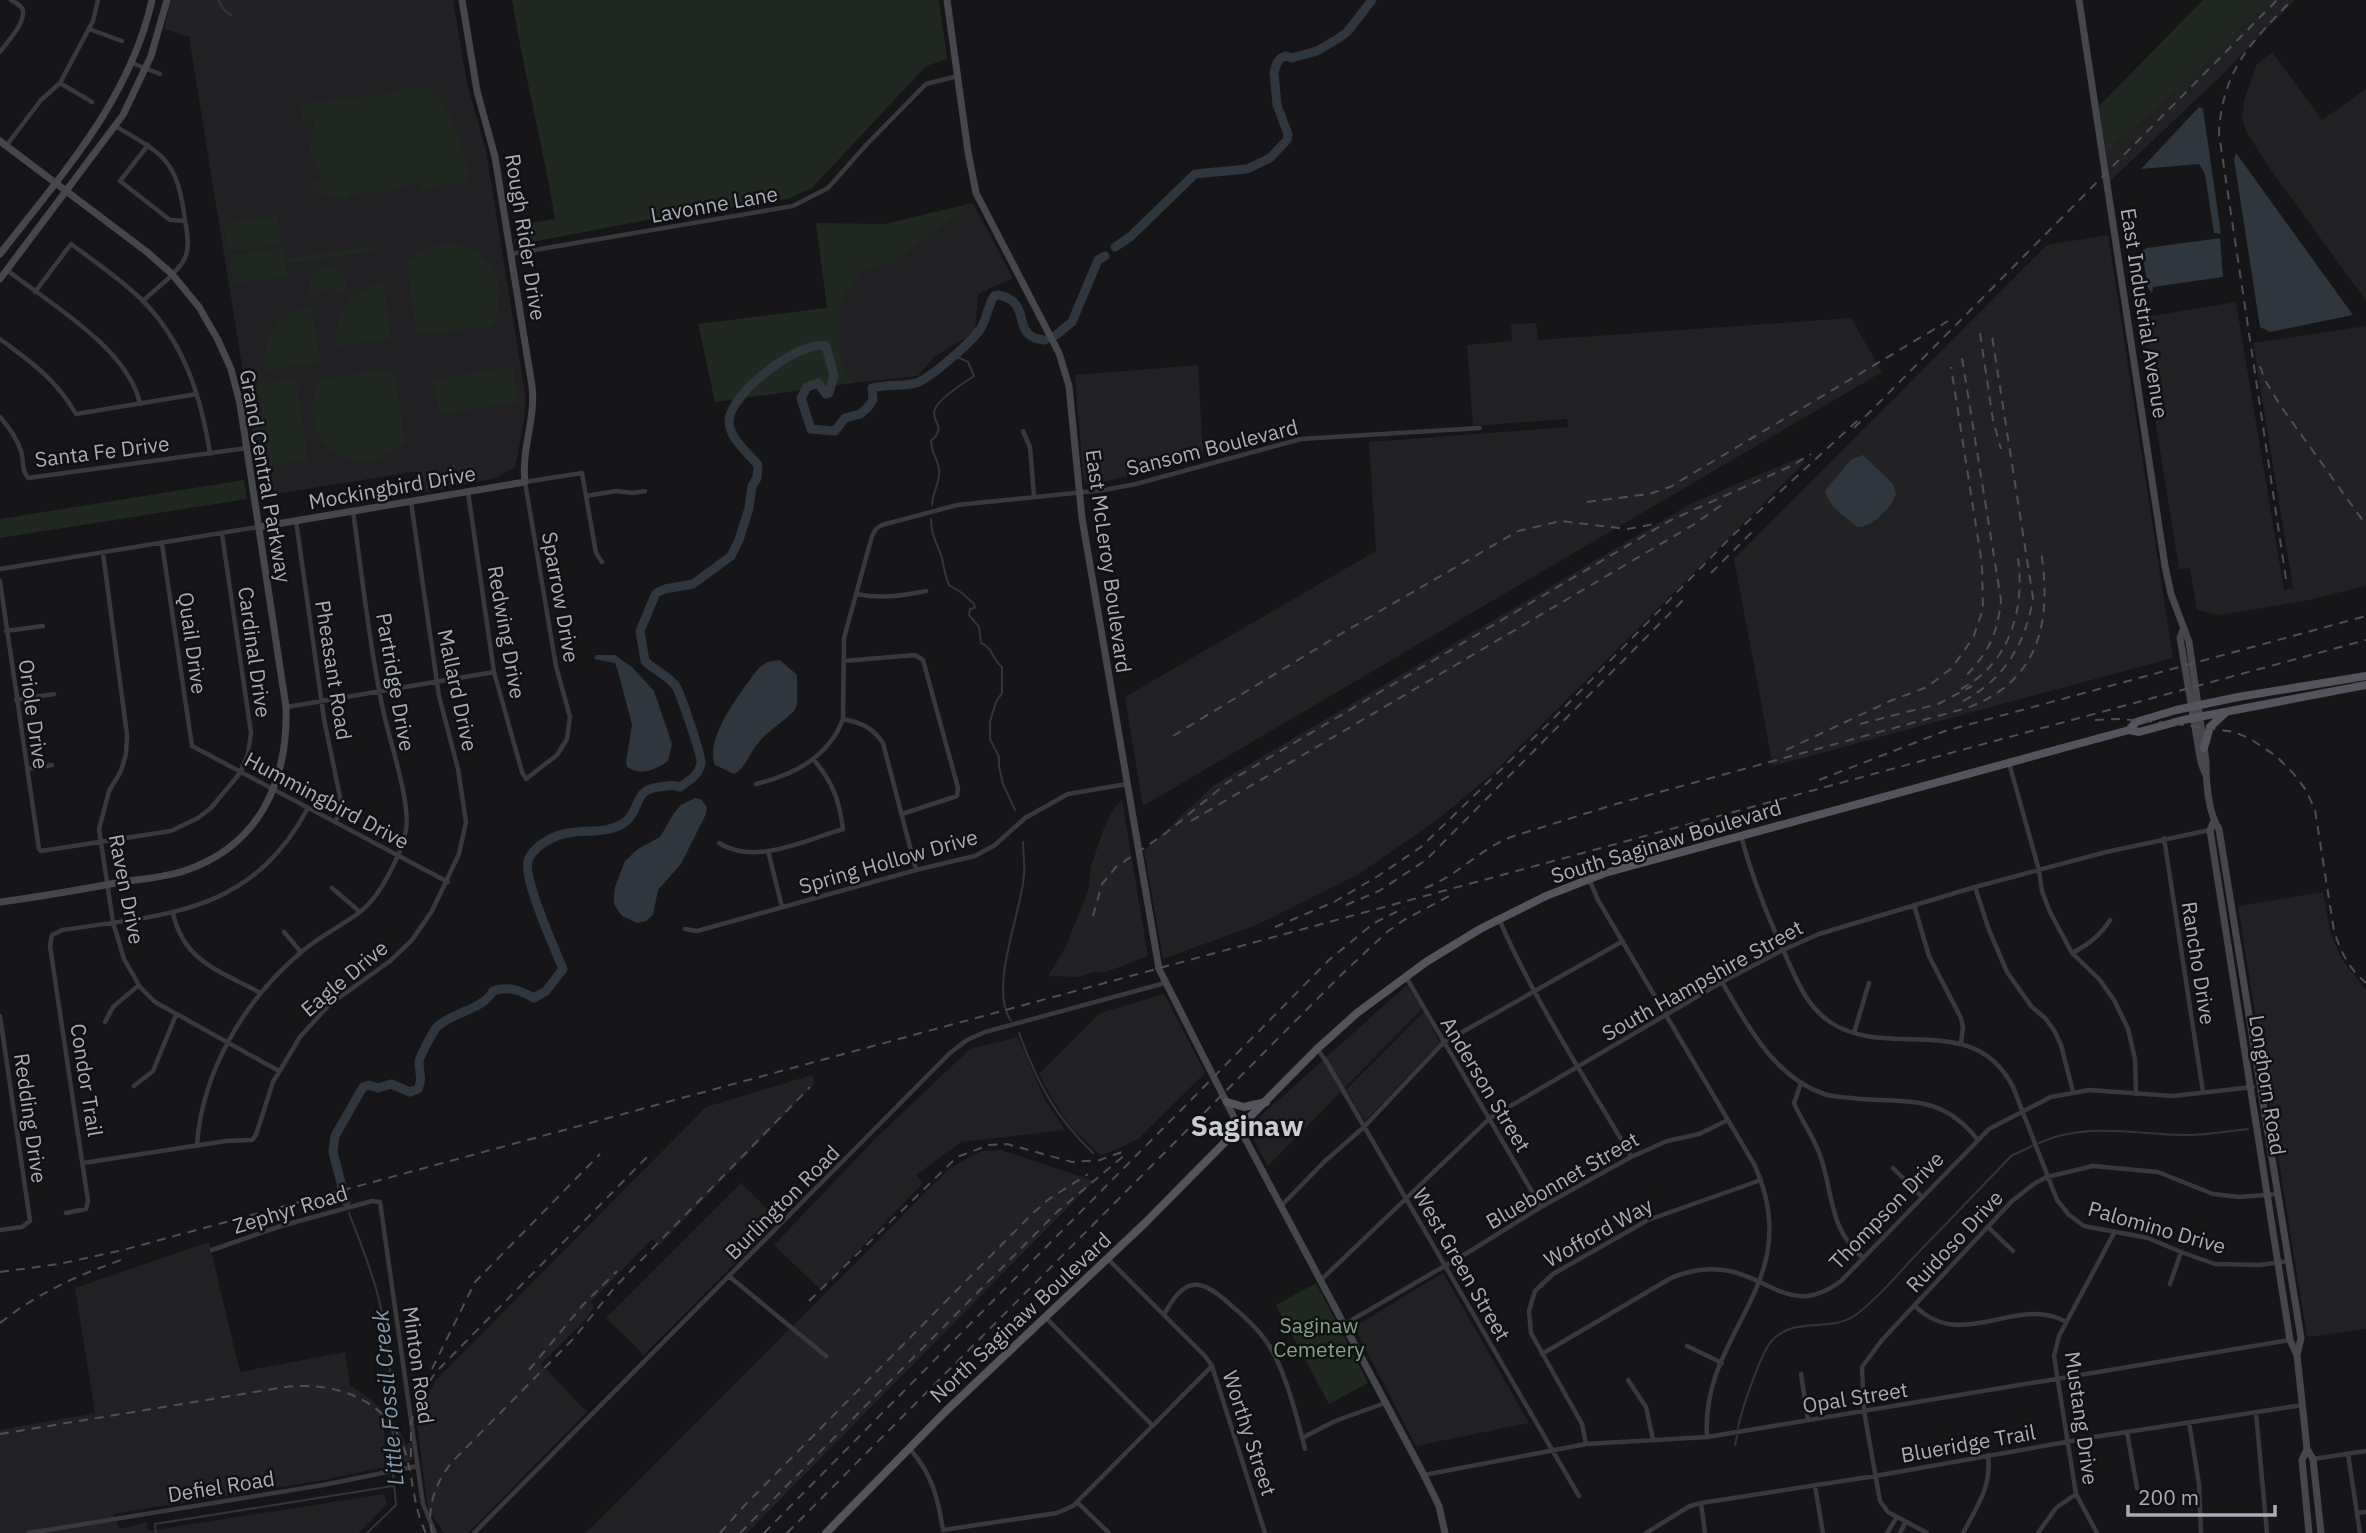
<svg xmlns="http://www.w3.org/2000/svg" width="2366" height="1533" font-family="'IBM Plex Sans',sans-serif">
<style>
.built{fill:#222225}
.green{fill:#212822}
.water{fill:#2f363d}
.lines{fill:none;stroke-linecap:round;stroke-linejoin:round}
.stream{stroke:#2f363d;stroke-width:2}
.river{stroke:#2f363d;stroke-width:9}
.street{stroke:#38383d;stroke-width:4.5}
.secondary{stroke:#46474d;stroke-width:7}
.primary{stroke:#54555c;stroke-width:8}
.rail{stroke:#4f5056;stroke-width:2;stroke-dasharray:9 7;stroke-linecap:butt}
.labels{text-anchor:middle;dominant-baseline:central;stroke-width:5;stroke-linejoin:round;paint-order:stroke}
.street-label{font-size:21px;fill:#a9adb7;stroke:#111113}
.park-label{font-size:21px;fill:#82a185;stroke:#111113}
.water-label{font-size:23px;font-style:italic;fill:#8399b0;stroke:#111113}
.district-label{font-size:28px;font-weight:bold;fill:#caccd3;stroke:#111113}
</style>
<rect width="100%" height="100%" fill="#161618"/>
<path class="built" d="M171,0H453L467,83L486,151L526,399L524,422L515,467L496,478L421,493L418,471L263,496L189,37L164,29Z
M2268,0H2295L2221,76L2110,181L2106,152L2175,93Z
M2272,52L2322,120L2366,89V301L2271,170L2247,133L2242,119L2244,100L2257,64Z
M973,203L1013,278L978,294L975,332L934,357L918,376L853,383L840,357L841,302L863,268L892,264Z
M2108,235L2173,658L1773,766L1734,559L2047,245Z
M2236,302L2284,590L2293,588L2253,343L2366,326V586L2304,601L2220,615L2197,610L2190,568L2179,569L2139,318Z
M1851,318L1882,372L1143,806L1125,697L1376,551L1369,442L1568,427L1567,419L1473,426L1467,345L1512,341L1511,324L1536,323L1538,340Z
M1198,365L1203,457L1100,483H1084L1075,375Z
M1801,457L1805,462L1490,776L1437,820L1359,874L1259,924L1163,959L1144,851L1214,785L1694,502Z
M1122,800L1148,956L1106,972H1093L1079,977L1048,976L1065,948L1081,909L1089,888L1091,866L1104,828L1114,808Z
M2323,892L2330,931L2341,958L2366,990V1329L2307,1337L2238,906Z
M1407,985L1422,1009L1268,1166L1247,1128Z
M1164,994L1205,1073L1138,1139L1118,1149L1100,1155L1070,1126L1050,1095L1039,1074L1100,1013Z
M1424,1012L1440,1043L1365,1121L1346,1090Z
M1018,1037L1045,1100L1065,1130L961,1142L916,1175L923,1183L821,1290L774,1245L876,1138L970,1049Z
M812,1075L815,1083L659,1246L652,1239L591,1302L594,1307L588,1317L541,1364L587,1412L468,1533H444L428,1509L416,1417L436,1380L706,1107Z
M1001,1150L1094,1181L747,1533H586L950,1168L981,1151Z
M741,1183L778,1220L644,1355L606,1318Z
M209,1242L240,1372L345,1352L350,1385L373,1401L398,1427L406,1444L411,1442L413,1460L402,1462V1448L384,1423L385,1467L324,1480L113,1514L120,1529L147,1522L148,1531L384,1494L387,1504L359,1533H0V1430L95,1413L75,1288Z
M1443,1273L1529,1423L1416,1446L1354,1327Z"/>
<path class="green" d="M512,0H939L947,59L926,66L812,188L788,199L727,208L726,205L521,244L519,225L555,219C543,145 524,74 512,0Z
M2203,0H2268L2175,93L2106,152L2099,106Z
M424,86C449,97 465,150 470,175L466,182L422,189L419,184L393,188V191L347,195V199L316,194L312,190L311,183L322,181C320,169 310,162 310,149C309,138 315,131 313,121L302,122L300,108L303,104L395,93L396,90Z
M973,203L892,264L863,269L841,302L840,357L853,383L715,402L698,324L827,308L816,223L885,224Z
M278,216L282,244L229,251L224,223Z
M441,244C473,241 502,264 499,298C499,308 495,317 492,326L425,335L416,329L406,262L423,250Z
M375,246V251L288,264L287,258Z
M283,248L287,276L233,284L229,256Z
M325,266C341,266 351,278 345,294C327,286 328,286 313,299C305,284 309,272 325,266Z
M384,283L391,336L388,339L337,347C333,314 351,288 384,283Z
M304,308H312L320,359L317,363L265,371C262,340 274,318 304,308Z
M513,367L518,402L439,414L433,379Z
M386,369L395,375L405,443C396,449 387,456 377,459C345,469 313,443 312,411C312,399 316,389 320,379Z
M296,378L308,460L271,466L258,384Z
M244,480L247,499L0,538V519Z
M1316,1283L1368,1383L1329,1404L1276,1305Z"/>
<path class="water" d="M2199,107L2203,109L2221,234L2214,233L2205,174L2199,164L2141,169Z
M2236,153L2353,315L2270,332L2260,327L2234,159Z
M2220,238L2223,277L2153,287L2152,293L2148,288L2142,251L2147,248Z
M1863,455L1893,484L1896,494C1891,508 1872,528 1857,527C1845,517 1828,506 1825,490L1852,459Z
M596,655H615L633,668L654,691L672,744L668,761C655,770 641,776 627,767L626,762L632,725L618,671L615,663L594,659Z
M780,660L797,675V705L794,711C783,722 768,731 759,742C749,753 747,767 734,774L715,765C704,738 742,690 759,668L767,662Z
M695,798L701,799L707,807L706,814L681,864L658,890L653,915L646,921L637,923L622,916L614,904V897L615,887L625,861L638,849L660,837L674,813L681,805Z"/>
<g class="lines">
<path class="stream" d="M218,0L224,10L231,15
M932,505C932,493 941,481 939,469C938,459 932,456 931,441C949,425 928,421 936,407C942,396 964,383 974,376L968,362L953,355
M931,519C931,535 937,543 942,558C944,567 945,576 949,585L962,593L974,604L975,608L970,609L969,615L979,627L981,643C994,648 992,660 1002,667V693L996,702L990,722V739L999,757V767L1003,784L1015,810
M1011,1021C988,988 1022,911 1024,875C1025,864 1023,852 1023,842
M1019,1033C1037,1082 1055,1117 1093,1153
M2039,1143C2084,1122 2136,1134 2183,1135C2204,1136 2227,1131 2248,1129
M349,1213C360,1242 372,1270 379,1300C393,1354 392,1412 393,1468
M1738,1428C1741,1411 1760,1356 1770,1343C1791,1315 1829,1333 1854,1316C1872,1304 1896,1277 1911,1260C1945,1225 1978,1191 2011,1156L2032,1146
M1735,1445L1737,1436
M156,1533L155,1524L393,1486
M367,1533L396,1505L393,1473"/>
<path class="river" d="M1115,247L1130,237L1195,174L1247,169L1270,158L1287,140L1288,134L1277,105L1274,72L1277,63L1281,58L1286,56L1292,58L1317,51L1339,38L1348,31L1372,0
M1056,335L1072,322L1098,260L1105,256
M346,1202L333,1152L335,1136L363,1087L369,1085L378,1088L391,1084L410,1092L418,1089C423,1079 419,1072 419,1062C419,1057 434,1030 437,1027C452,1012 483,1010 493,991C508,986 520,990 534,998L546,991L563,969C555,949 520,874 529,858C536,845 554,835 568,833C587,829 607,835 625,822C642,809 632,790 659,787C667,786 673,784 680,787C690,780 699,775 701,763C702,757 680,691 675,685C667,675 654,670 645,661L640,631L656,593L665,589L693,584L731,556L739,540L749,508L752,486L757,478L758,465C748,453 729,438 729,421C730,393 799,340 826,346L834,376L829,393L826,394L818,383L807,387L801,398L811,429L835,431L845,418L860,414L868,407L873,400L872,388C886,384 903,387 916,383C929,379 976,339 982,326C987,317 988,306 994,296L999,295C1035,303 1008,337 1045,340"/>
<path class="street" d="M89,29L122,41
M0,52C7,42 24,25 23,12C23,6 16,3 11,0
M132,63L160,74
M60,83L92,102
M115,126C165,155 177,160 185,220C187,232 190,246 185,258C176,275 156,288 143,301
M148,145L120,181L170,220L185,221
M6,146L41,100L60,83L93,21L98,0
M511,254L793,206L828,188L867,144L926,84L958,76
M7,270C50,304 128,348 140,404
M35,292L71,244C94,261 119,278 140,298C183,340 201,395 210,454
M0,339C31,362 56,379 76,414L197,394
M0,417C9,427 17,439 21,451C24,460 21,470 28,478L247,448
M1023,431L1030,447L1034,496
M468,492L494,672L522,772L526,779L557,755L567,739L570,717L556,666L525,482L582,473L596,553L602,562
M586,496L616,491L633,493L645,491
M296,521L324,719L341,802L340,812L335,822
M162,544L192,746L448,882
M103,553L127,735L126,754L121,771L109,791L99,829L113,922L124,959L140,987L155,1002L279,1071
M0,569L258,527
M0,581L39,849L41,851L171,831L198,818L211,808L240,773L248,754L251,733L222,534
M856,594C881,599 901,596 926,591
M6,631L43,626
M844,661L915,655L923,660L958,788L957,796L902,814
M16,700L54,694
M287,707L494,672
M843,719C862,723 872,727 883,743L916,870
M2009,763L2039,870L2042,891L2050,912L2072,953L2099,979L2114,1000L2128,1029L2135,1059L2136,1094
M27,769L52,765
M756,784C794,775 829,757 843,719L844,638L872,536L876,529L882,525L957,505L1104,490L1136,484L1301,439L1480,428
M1741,836C1752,877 1766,913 1784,952C1796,978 1805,1005 1830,1022C1888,1061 1974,1009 2013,1087L2057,1200L2069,1215L2084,1226L2148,1238L2181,1252L2215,1264L2259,1265L2289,1261
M2164,838L2203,1092
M719,843C755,866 806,840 843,829C839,799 833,783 814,760
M768,851L782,907
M1589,879L1598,900L1754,1164C1809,1284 1700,1330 1707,1437
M1975,887L1989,930L2007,972L2031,1006L2045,1018L2054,1030L2061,1045L2073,1092
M332,888L360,912
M1914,905L1929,956L1961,1018L1963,1027L1961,1043
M173,913C183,961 221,972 261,993
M1499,919C1535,1002 1586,1079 1631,1156
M685,929L697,931L916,870L975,856L995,845L1025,818L1068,794L1127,784
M284,932L301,952
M2072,953C2088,945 2101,935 2110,920
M1406,977L1541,1207
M1722,982C1747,1025 1774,1077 1824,1094C1833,1097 1842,1097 1851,1098C1905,1104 1939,1092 1977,1139
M0,1016L30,1221L22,1227L0,1230
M105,1022L113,1007L139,985
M1854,1033L1869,983
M1318,1050L1326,1061L1579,1496
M1801,1083L1794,1103C1802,1122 1815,1138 1821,1158C1834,1198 1829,1228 1863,1258
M134,1086L153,1071L176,1015
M197,1145C202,1072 244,1001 299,954C318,937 340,927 360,912C381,896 401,854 406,830C411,801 388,737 382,705C369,642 362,576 353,511
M83,1163L226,1141L252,1140L256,1135L273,1082L300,1037L329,1005L390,961L412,940L432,911L459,854L466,822L458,769L439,696L411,502
M1893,1168L1922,1197
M1281,1206L1325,1161L1364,1127L1443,1043L1623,941
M66,1213L86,1209L88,1201L50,946L52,935L62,930C168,914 251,914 308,808
M1988,1227L2013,1251
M212,1250L281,1226L372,1201L380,1202L423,1504L435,1533
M1108,1259L1205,1356L1212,1366L1265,1533
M730,1277L826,1356
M1321,1280L1490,1118L1722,982L1783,950L1819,934L1975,887L2106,852L2210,830
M2170,1284L2181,1252
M1915,1306C1962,1353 2017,1294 2066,1322
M1164,1315C1185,1274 1202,1278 1233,1307C1246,1318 1261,1332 1270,1347C1285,1371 1298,1420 1305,1449
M1046,1318L1153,1426
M1345,1324L1472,1250L1541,1207L1631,1157L1667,1141L1699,1134L1728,1120
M1687,1346L1722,1363
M1542,1354L1671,1278C1690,1270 1709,1267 1730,1271C1774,1281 1794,1316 1841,1281L1989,1129L2051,1097L2089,1090L2173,1096L2253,1087
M1801,1374L1808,1420
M1628,1380L1646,1407L1653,1440
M2256,1413L2267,1533
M2189,1422L2199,1484L2201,1533
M2127,1432L2137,1488
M1302,1438L1335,1421L1385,1403
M1586,1444L1582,1424L1531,1333L1529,1311L1535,1291L1553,1274L1648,1220L1761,1180
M910,1449C932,1474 938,1498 943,1530
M2348,1454L2360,1533
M2313,1459L2366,1451
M1424,1475L1586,1444L1707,1437L2290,1340
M1815,1486L1823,1533
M1078,1503L1109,1533
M1701,1503L1705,1533
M2357,1513L2366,1512
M943,1530L1057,1513L1073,1506L1212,1366
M29,1533L323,1485L417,1466
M474,1533L950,1053L967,1040L985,1032L1165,983
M1646,1533L1690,1506L1701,1503L1875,1476L2094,1437L2303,1405
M1887,1533L1897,1517
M1900,1533L1905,1523
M1927,1533L1888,1512L1880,1501L1864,1411L1862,1367L1882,1340L2012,1201L2035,1183L2047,1177L2093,1166L2158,1172L2213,1194L2239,1197L2278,1194
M1963,1533C1977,1507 1992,1486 1988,1455
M2038,1533L2056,1508L2076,1494
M2097,1533L2076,1494L2054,1356L2059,1336L2114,1233"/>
<path class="secondary" d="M947,0L968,152L976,193L1059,353L1069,386L1082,518L1159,969L1240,1129L1424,1475L1439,1506L1445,1533
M2079,0L2165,566L2171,594L2189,642L2206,761C2206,781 2208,812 2219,829L2301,1338L2297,1355
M0,141L147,252L172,274L199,307L218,340L231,369L240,404L286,707C288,781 260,846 184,871C163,878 138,879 116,883C78,890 39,897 0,902
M0,254C61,175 130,100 152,0
M0,279L123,115L151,56L167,0
M259,527L525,482C521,449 536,419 532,386L495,157L477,91L462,0
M2183,630L2180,638L2201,763L2205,773
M2214,821L2210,830L2290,1340L2297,1355L2307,1449L2313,1459L2321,1533
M2307,1449L2302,1460L2309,1533"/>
<path class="primary" d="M2129,730L2136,722L2176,710L2238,697L2366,676
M2204,748L2210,727L2225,713
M1227,1102L1244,1107L1266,1102
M826,1533L946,1411L1145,1223L1317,1049L1357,1013L1426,962L1480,929L1546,896L1605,873L2129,730L2139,732L2183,720L2366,685"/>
<path class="rail" d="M1980,333L1993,420L2001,449
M1962,358L2001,600C1997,637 1988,653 1962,680
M2260,366L2265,380L2280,405L2366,525
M1854,428L2277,0
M1587,502L1649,494L1670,487L1948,321
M1711,573L1756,528
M2286,579L2219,134C2222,71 2250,43 2292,0
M1961,689C2010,663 2025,609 2018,558
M1963,701C2004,680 2026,643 2033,598L1992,336
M2095,720L2119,719L2170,723L2234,732L2249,738L2276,756L2293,773L2306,790L2315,810L2334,931C2341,952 2349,969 2366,983
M1860,724L1938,704L1972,686
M1173,736L1344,632L1518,531L1561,521L1627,529L1655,524
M1786,750L1890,701L1927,687L1952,668L1973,638L1983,609L1982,564L1951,367
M1819,780L1945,731L2366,616
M1191,821L1693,525L1726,502
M1425,888C1457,876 1480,849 1511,837L1616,804L1967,708C2040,681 2052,621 2041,551
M1346,905L1379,891L1426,860L1686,597
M1093,916L1102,884L1116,867L1166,833L1228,782L1669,521L1791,466L1811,454
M1275,927L1334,902L1378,876L1421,847L1552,720L1732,536L1857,421
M0,1272L59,1264L123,1250L2366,640
M809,1301L957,1157L989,1145L1007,1144L1072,1162L1100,1160L1122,1152
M0,1323C39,1292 80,1274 127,1258
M432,1369L475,1282L600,1154
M529,1370L582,1306L617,1271
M420,1395L436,1372L648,1156
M0,1434L285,1387C336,1381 391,1400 406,1455C414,1482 413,1507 426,1533
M411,1457V1422L423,1389
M432,1533C426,1507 436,1482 452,1462L574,1338L614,1288L810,1087
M720,1533L745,1505L1032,1214L1049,1199L1088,1174
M740,1533L1058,1211L1126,1154
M764,1533L1329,960L1374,923L1404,908
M787,1533L1342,974L1387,932L1404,920L1451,895"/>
</g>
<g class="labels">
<g class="street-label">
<text transform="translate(714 204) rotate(-10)">Lavonne Lane</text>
<text transform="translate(526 237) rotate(81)">Rough Rider Drive</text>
<text transform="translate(2145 313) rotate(81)">East Industrial Avenue</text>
<text transform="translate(1212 447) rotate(-14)">Sansom Boulevard</text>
<text transform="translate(102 451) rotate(-7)">Santa Fe Drive</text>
<text transform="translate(266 476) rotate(80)">Grand Central Parkway</text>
<text transform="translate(392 487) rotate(-10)">Mockingbird Drive</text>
<text transform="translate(1109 561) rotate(82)">East McLeroy Boulevard</text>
<text transform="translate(561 597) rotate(80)">Sparrow Drive</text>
<text transform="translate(507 632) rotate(80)">Redwing Drive</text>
<text transform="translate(193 643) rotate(82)">Quail Drive</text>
<text transform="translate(255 652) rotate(82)">Cardinal Drive</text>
<text transform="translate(334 670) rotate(81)">Pheasant Road</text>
<text transform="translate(396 682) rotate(80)">Partridge Drive</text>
<text transform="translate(458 690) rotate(78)">Mallard Drive</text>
<text transform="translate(34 714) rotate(82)">Oriole Drive</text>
<text transform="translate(327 800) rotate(28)">Hummingbird Drive</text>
<text transform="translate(1666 841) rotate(-17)">South Saginaw Boulevard</text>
<text transform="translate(888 861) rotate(-16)">Spring Hollow Drive</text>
<text transform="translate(127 889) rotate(79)">Raven Drive</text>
<text transform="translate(2199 963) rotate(81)">Rancho Drive</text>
<text transform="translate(344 978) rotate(-40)">Eagle Drive</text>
<text transform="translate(1702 980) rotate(-29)">South Hampshire Street</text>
<text transform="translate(87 1080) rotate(81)">Condor Trail</text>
<text transform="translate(1486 1084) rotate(59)">Anderson Street</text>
<text transform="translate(2268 1085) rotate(81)">Longhorn Road</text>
<text transform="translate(31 1118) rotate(82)">Redding Drive</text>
<text transform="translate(1562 1180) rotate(-30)">Bluebonnet Street</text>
<text transform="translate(782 1202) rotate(-45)">Burlington Road</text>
<text transform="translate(290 1209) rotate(-17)">Zephyr Road</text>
<text transform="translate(1886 1210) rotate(-46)">Thompson Drive</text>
<text transform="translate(2157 1227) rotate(16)">Palomino Drive</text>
<text transform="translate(1598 1232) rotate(-29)">Wofford Way</text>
<text transform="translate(1954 1241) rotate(-47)">Ruidoso Drive</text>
<text transform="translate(1462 1264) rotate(60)">West Green Street</text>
<text transform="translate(1020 1317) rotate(-43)">North Saginaw Boulevard</text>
<text transform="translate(419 1365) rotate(82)">Minton Road</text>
<text transform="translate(1855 1397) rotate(-9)">Opal Street</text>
<text transform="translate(2082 1418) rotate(82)">Mustang Drive</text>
<text transform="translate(1250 1433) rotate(72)">Worthy Street</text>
<text transform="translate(1968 1443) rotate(-10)">Blueridge Trail</text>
<text transform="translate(221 1486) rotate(-9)">Defiel Road</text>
</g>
<g class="park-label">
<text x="1319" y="1325">Saginaw<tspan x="1319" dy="24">Cemetery</tspan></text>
</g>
<g class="water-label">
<text transform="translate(387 1398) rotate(-95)">Little Fossil Creek</text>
</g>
<g class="district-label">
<text x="1247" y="1125">Saginaw</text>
</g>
</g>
<path d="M2128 1505v10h147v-10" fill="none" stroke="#a9adb7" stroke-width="3.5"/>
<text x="2138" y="1505" font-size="21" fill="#a9adb7" stroke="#111113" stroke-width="5" paint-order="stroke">200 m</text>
</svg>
